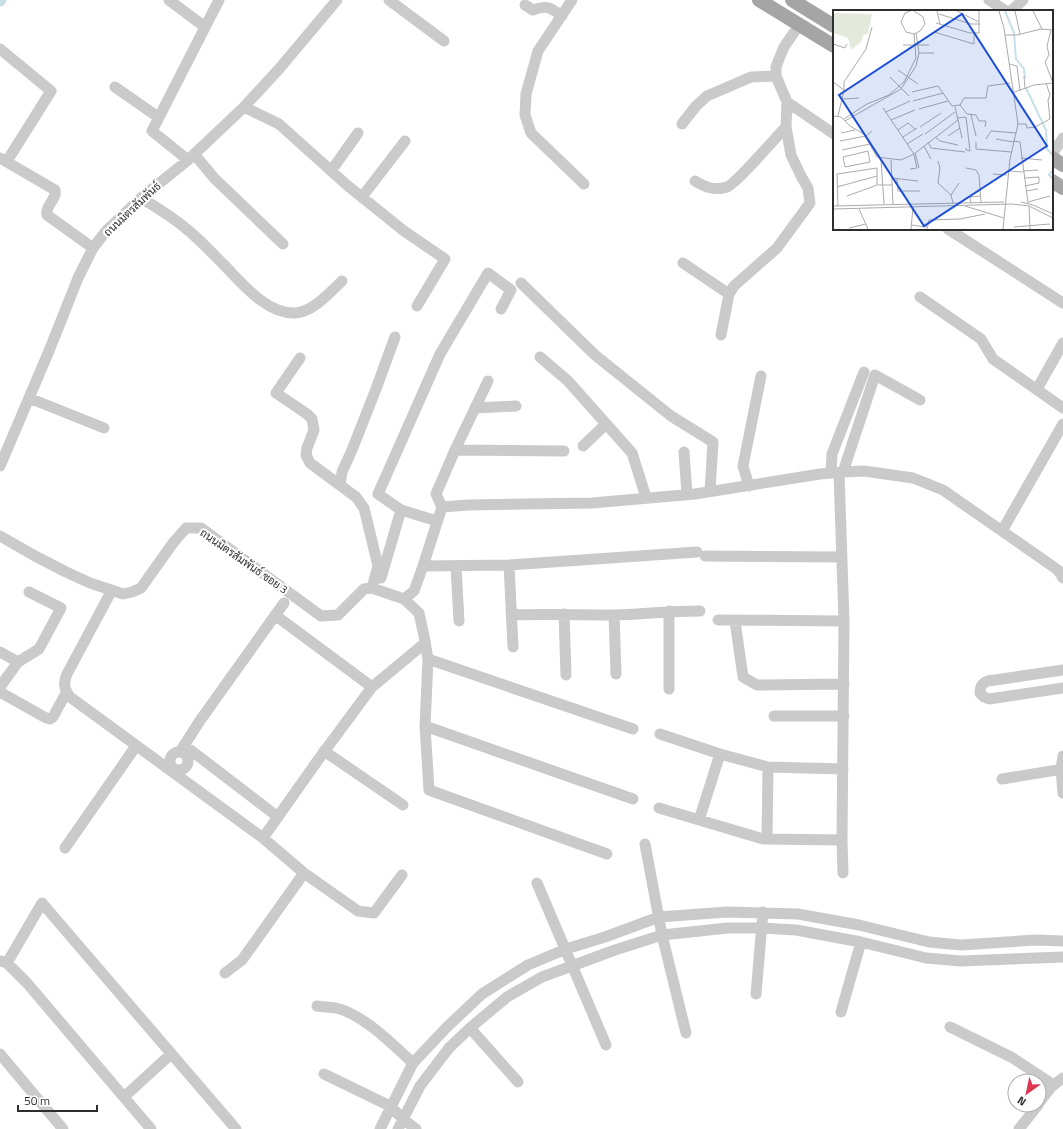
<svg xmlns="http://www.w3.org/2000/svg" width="1063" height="1129" font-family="'Titillium Web',Sarabun,sans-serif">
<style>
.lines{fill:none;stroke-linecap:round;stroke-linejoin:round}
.canal{stroke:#c8dee9;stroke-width:11}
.minor{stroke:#cacaca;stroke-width:11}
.major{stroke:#a5a5a5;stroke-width:14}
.labels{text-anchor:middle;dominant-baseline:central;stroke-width:4;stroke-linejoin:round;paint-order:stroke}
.street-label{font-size:11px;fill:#2d2d2d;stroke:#fff}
.inset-river{fill:none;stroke:#c8dee9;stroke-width:2}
.inset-road{fill:none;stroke:#ababab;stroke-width:1}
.view{fill:#1d4ed8;fill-opacity:0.15;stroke:#1d4ed8;stroke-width:2}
.inset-edge{fill:none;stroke:#2d2d2d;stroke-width:2}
</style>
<rect width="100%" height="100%" fill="#fff"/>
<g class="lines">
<path class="canal" d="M0,1L1,0"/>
<path class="minor" d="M169,0L205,27
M389,0L444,41
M572,0L538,51L526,94L525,115L531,133L584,184
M989,0L1006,11
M525,5L533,10C547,5 550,7 562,16
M1011,11L1023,0
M0,49L51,91L7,161
M115,87L158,117
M787,102L834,134
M244,107L279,124L348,186L404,231L445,259L417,306
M682,124L696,106L707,96L751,77L776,76
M194,154L215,179L283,244
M1052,154L1063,138
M0,158L55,190C57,200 45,205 47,215L93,248
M188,160L152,131L219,0
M331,171L358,133
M695,181C705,187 714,191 727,187C736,184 776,137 786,127
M362,197L405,141
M141,198C158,208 174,218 189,231C201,241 212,253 224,265C242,283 266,314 295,313C313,312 329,293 342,281
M948,229L1063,303
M683,263L729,294
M521,283L595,355L671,416L713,442L710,491
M920,297L981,339L993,359L1063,408
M721,335L729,294L734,286L777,248L810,203L808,188L801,176L791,155L786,127L787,102L776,76V67L779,59L784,47L799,25
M540,357L568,381L632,453L646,497
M300,358L276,393L307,414L312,419L314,430L307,448L306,455L310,463L356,497L364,508L378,566L372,588
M1037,389L1063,343
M29,398L104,428
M475,408L516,406
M583,446L606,424
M455,450L564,451
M684,452L687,494
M0,466L49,351L78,278L93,248L107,230L141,198L188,160L244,107L279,69L337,0
M843,472L875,375L920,400
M831,473L832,454L864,372
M839,473L844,621L842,840L843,873
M340,485L342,472L352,450L376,389L395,337
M749,486L743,466L761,376
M442,507L436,494L455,450L488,381
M437,521L401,510L378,494L440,354L488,273L511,290L501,309
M1002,531L1063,424
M0,536L35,556L66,572L90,583L123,594L132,592L141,588L173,543L186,528H201L321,616L338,615L364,589L372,588L404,599L419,613L424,636L428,659L425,726L429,790L607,854
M705,556L842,557
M509,565L513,647
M423,566L509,565L697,552
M456,567L459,621
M381,578L401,510
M112,590L67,674C63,683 64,689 70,697L215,803L263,838L304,873L358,911L374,913L402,875
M404,599L414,591L423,566L442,507L468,505L592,503L695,494L820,474L843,472L864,471L913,478L943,490L1058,570L1063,578
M669,611V689
M564,614L566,675
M275,615L372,687
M512,615C546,614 580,615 614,615C642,614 671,611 700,611
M614,615L616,674
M718,620L844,621
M735,621L743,677L757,685L844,684
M0,652L18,662
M428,659L633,729
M1063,670L988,681C982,683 980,686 980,693L984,697L989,699L1063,688
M0,687L18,662L39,649L61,608L29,592
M0,692L46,718L50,719L53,717L66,693
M774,716H844
M425,726L633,799
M660,734L720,754L768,767L843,769
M184,745L278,817
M324,751L403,805
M180,752L199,722L284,603
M170 761a9 9 0 1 1 18 0a9 9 0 1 1-18 0Z
M1063,756L1061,769L1063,793
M1002,779L1063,769
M659,808L763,839L842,840
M699,820L720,754
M263,838L318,760L372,687L425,643
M767,839L768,767
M645,844L662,935L686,1033
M65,848L136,746
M537,883L606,1045
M1,961L7,963L27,983L151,1129
M7,963L42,903L236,1129
M225,973L242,960L304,873
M756,994L763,912
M317,1006C323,1007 330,1007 336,1008C363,1014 393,1045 413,1063
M841,1012L861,942
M950,1027L1011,1057L1054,1085
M470,1028L518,1082
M0,1054L63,1129
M324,1074L390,1106L403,1119L416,1129
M124,1097L171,1054
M1039,1103L1052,1086L1063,1078
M380,1129L413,1063L446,1028L482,994L528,965L566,949L605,937L659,917L727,912L798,914L859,925L929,942L961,945L1035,940L1063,941
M398,1129L420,1086L449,1048L470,1028L507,997L542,977L615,950L662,935L728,928H760L796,930L861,942L926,958L961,961L1063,957
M1019,1129L1038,1105"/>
<path class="major" d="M759,0L834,46
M792,0L834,26
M1052,158L1063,165
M1052,181L1063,188"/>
</g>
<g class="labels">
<g class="street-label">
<text transform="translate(132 209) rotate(-43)">ถนนมิตรสัมพันธ์</text>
<text transform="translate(244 561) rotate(35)">ถนนมิตรสัมพันธ์ ซอย 3</text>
</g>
</g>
<g transform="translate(833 10)">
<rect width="220" height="220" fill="#fff"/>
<path d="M2,3L39,4L35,24L30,25L28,32L18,40L15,28L0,23V5Z" fill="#e4eadb"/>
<path class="inset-river" d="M172,1L181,23L183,49L191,59L192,68M193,78L213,120L214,139L220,145M220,160L216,165L220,169"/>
<path class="inset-road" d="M77,1L72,3L68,12L73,22L81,24L87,21L92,14L90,7L81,1M104,1L107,14M124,1L146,12M166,1L171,18L185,114L177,149L170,219M182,1L187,24M200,1L209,19M106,4L138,14H147M103,13L137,23H146V1M218,20L214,36L216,45L212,52L220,73M101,22L141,34V24M172,25H184L208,19L220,20M0,34L12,38L14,34M70,35H96M86,43H101M176,54L184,56L187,81M65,60L85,74M191,66L192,79M57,67L76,86M0,72L11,80L5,106M11,80V72L33,39L39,17M79,82L105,76L119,96L127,95M179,83L201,75L220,73M10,89L26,88M80,91L110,83M127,95L131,88H153L155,76L177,73M127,95L134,104L143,105L146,111H153L152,117M50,98L81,144M86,99L115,91M53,102L77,91M138,105L143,126M0,106L8,107L17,116L31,124L44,147L68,150L81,144L125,110L122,97M124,108L133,107L137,141L133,140V138M11,109L34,94L56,85L71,72L83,48L81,24M58,110L82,100M125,110L129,128M12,111L68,79L83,56L86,43L83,23M185,114H193L194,118L202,117L217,109L215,90L217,85L213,73M87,117L108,103M65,120L75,113L82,119M8,123L22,120M92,124L122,102M115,126L127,118M70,127L84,118M102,127L107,131L125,135M153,129L158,121L183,123M163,129L180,132M7,131L33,126L39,121M180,131L187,132L195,193M95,132L98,138L132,142M143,132V139L178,142M74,134L90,124M91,136L98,149M9,140L37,134M35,141L37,152L12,157L10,147ZM82,143L86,158M188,148L209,150M48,149L51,194M58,150L60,194M105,151L107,158L105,173L118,185L120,193M133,158L143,160L146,165L148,192M77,159L84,158L81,145M175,161L190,162M190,161L205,160M160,164L174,165M59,168L85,171M191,168L206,167V173L192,176M64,169L65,181H87M45,175H60M4,177L44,166M193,181L205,179M118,185L126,173M188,192L200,195L220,204M195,192L217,186M138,193L137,187L148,186M0,196L171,192M5,196L4,164L44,158V175L14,186M132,196L171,208M196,197L197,219M0,199L179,194L196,196L220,208M26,199L35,219M78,215L94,217M181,217L217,214M16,218L33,214M78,219L80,197M94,219L96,210L127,209L152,204"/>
<path class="view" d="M129,4L214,136L91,216L6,85Z"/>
<rect width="220" height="220" class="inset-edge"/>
</g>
<g transform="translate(1027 1093) rotate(213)"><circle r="19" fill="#ffffff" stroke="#ababab"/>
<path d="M0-3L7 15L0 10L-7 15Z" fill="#db3750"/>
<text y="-6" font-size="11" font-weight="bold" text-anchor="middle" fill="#2d2d2d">N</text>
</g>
<path d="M18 1105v6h79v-6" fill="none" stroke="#2d2d2d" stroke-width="2"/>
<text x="24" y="1105" font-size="12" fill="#2d2d2d" stroke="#ffffff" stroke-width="3" paint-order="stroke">50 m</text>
</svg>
